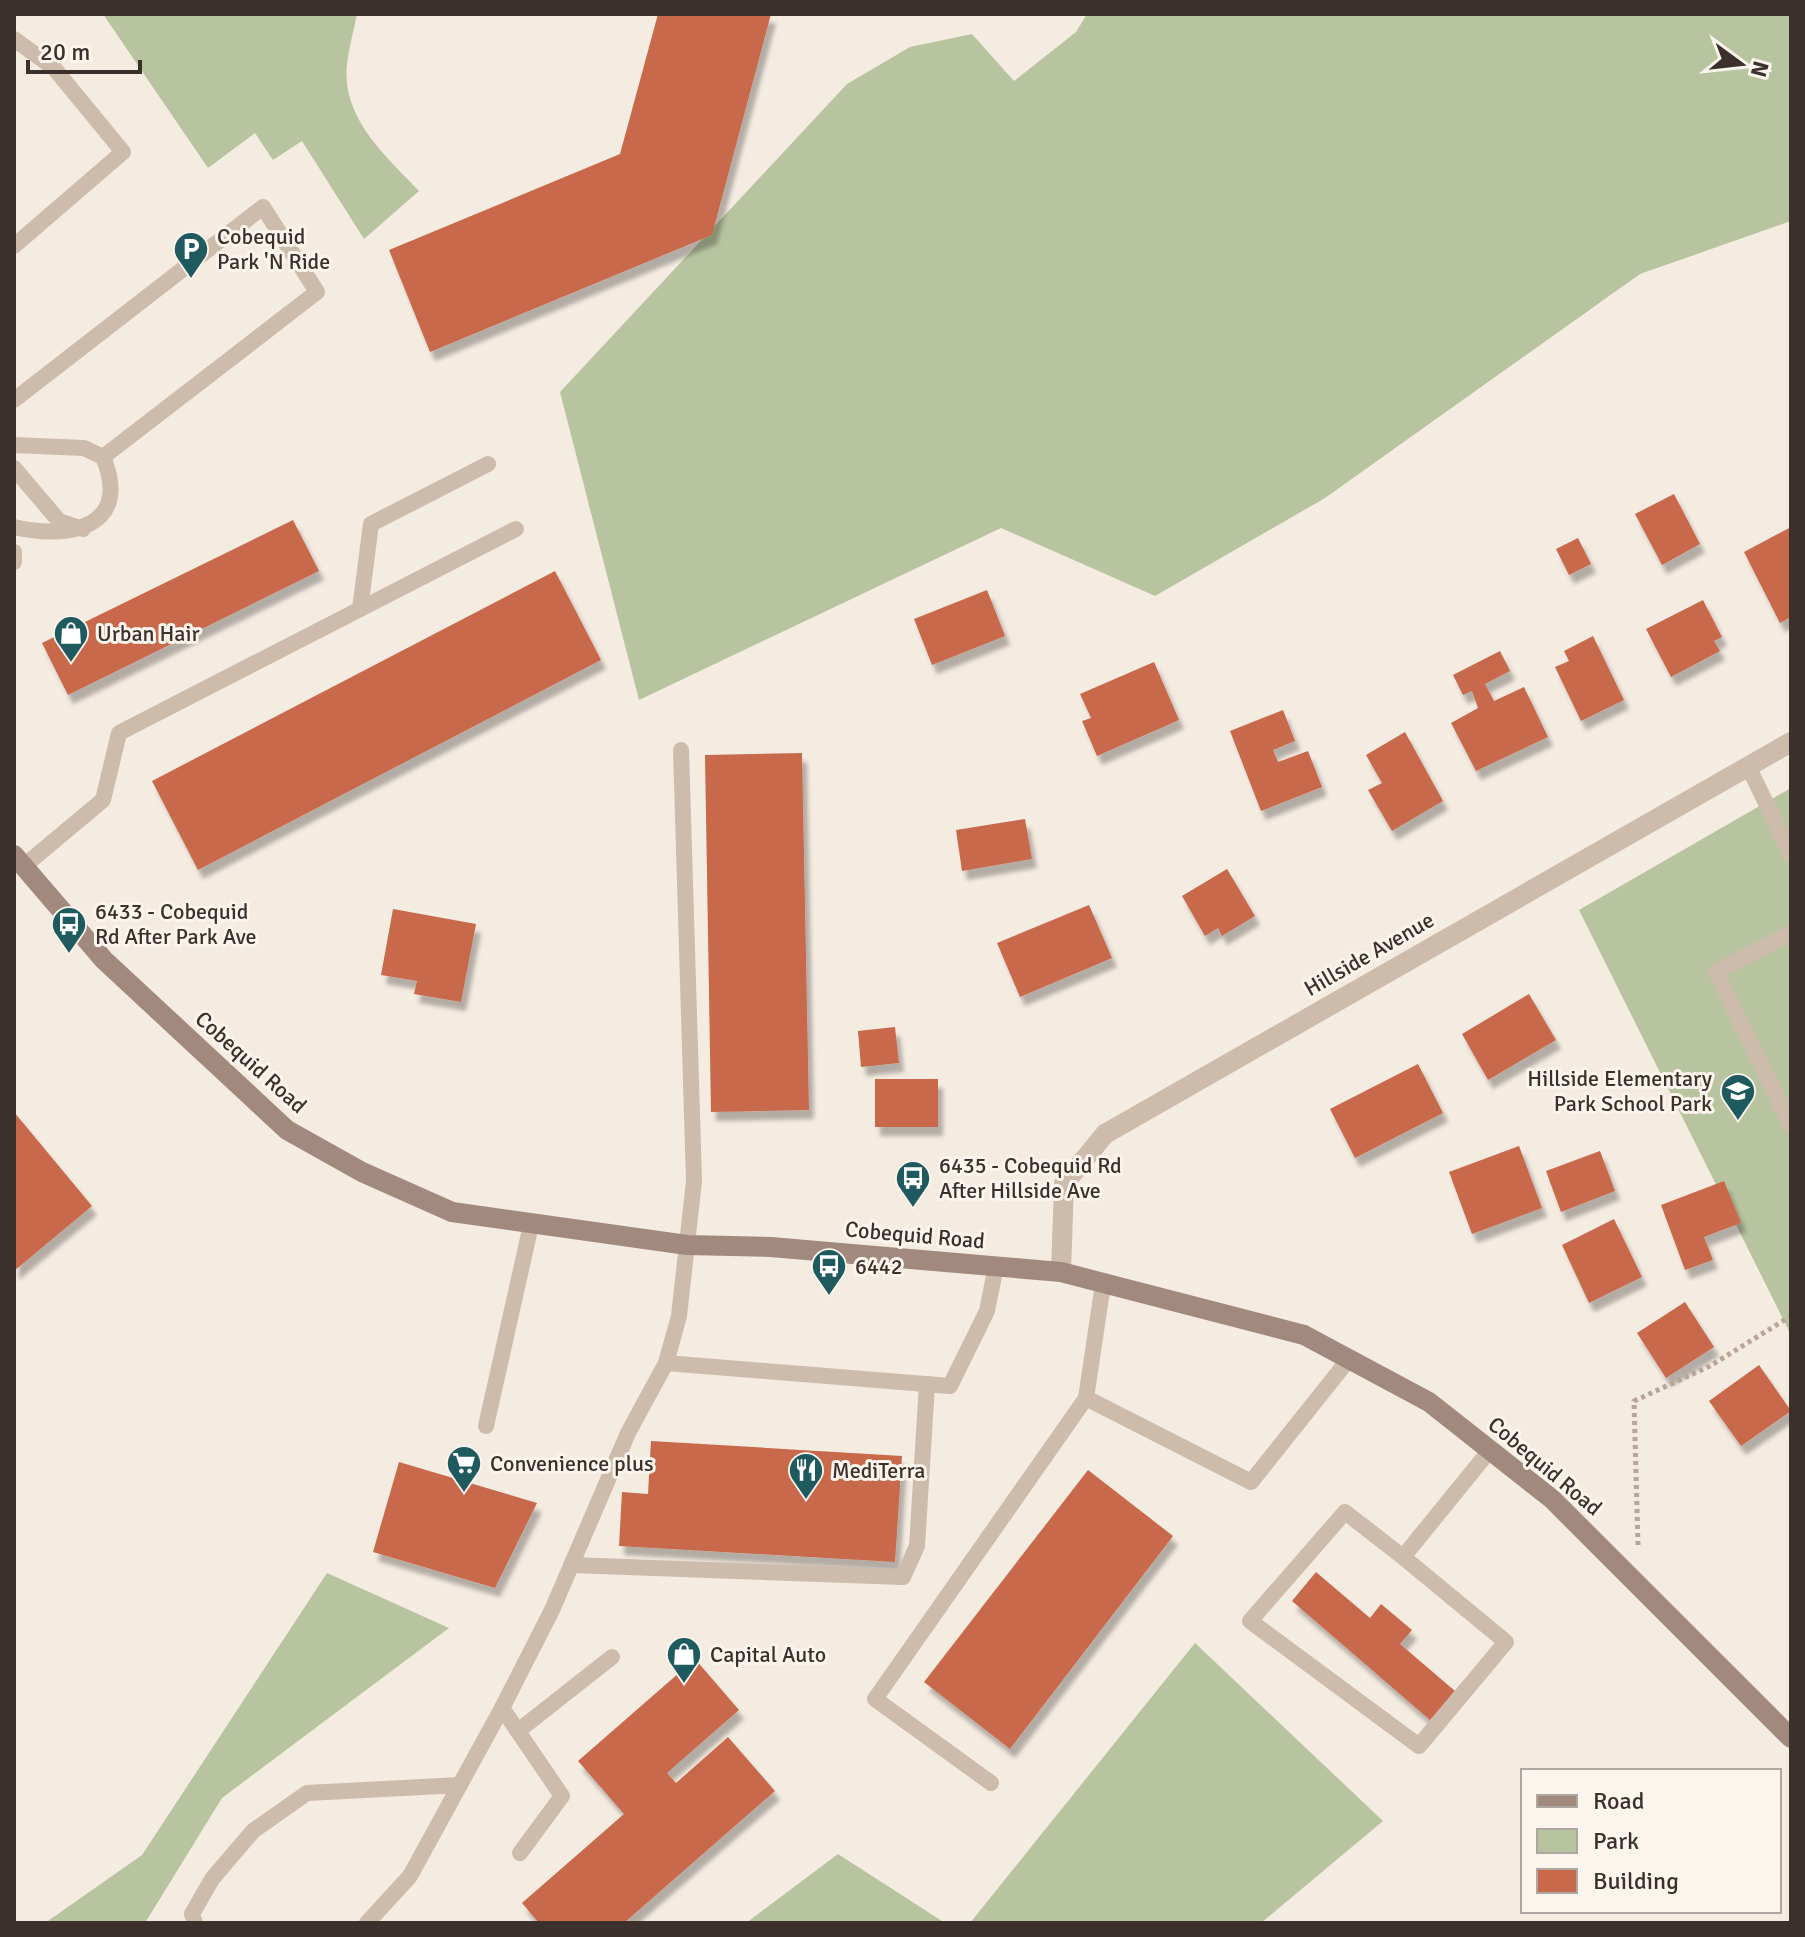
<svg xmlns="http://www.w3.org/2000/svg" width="1805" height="1937" viewBox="0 0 1805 1937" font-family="Signika,sans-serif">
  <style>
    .green { fill: #b8c4a0 }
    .building { fill: #c8694b; filter: url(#shadow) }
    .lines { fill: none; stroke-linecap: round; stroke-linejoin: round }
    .path { stroke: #b9a596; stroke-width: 5; stroke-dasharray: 4 4; stroke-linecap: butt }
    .service { stroke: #cdbbac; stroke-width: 16 }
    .minor { stroke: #cdbbac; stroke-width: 20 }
    .secondary { stroke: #a18a7d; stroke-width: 20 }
    .labels { text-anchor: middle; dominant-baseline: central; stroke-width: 6; stroke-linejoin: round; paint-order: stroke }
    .poi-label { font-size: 22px; fill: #3b302b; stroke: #fbf5ee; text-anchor: start }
    .street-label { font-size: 22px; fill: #3b302b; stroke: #fbf5ee }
  </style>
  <defs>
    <filter id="shadow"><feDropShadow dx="5" dy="9" stdDeviation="2" flood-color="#0004"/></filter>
  </defs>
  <rect width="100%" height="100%" fill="#f4ebe1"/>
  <g class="green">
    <path d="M103 14H357C354 30 349 47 347 64 341 118 386 156 419 191L364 239 302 141 273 160 255 133 208 168Z"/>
    <path d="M1087 14H1791V221L1640 274 1325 498 1155 596 1001 528 639 700 560 392 847 84 910 47 972 34 1014 81 1076 32Z"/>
    <path d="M1791 788V1335L1579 910Z"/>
    <path d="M327 1573 449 1628 222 1798 145 1923H45L142 1855Z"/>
    <path d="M1195 1643 1383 1821 1261 1923H970Z"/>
    <path d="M838 1854 945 1923H746Z"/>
  </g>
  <g class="building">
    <path d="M658 14H771L712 235 430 352 389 250 620 154Z"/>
    <path d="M1674 494 1700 544 1662 565 1635 514Z"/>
    <path d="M293 520 319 571 68 695 42 643Z"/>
    <path d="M1791 527V617L1780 623 1744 552Z"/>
    <path d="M1578 538 1591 564 1569 575 1556 549Z"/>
    <path d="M555 571 601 660 198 870 152 781Z"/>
    <path d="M987 590 1005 636 932 665 914 619Z"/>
    <path d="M1703 600 1722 637 1714 641 1720 651 1671 677 1646 629Z"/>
    <path d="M1593 636 1624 700 1581 721 1555 667 1569 661 1564 651Z"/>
    <path d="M1500 651 1510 671 1485 684 1494 701 1524 687 1548 737 1476 771 1451 723 1478 708 1472 691 1463 695 1453 675Z"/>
    <path d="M1154 662 1179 720 1097 756 1082 721 1091 718 1080 694Z"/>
    <path d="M1283 710 1295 741 1273 750 1278 762 1308 751 1322 787 1261 811 1230 731Z"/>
    <path d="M1405 732 1443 801 1392 831 1368 790 1382 783 1366 755Z"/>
    <path d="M802 753 809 1110 711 1112 705 755Z"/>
    <path d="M1025 819 1032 859 962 871 956 830Z"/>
    <path d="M1227 869 1255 916 1222 936 1218 928 1205 936 1182 896Z"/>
    <path d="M1089 905 1112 958 1020 997 997 943Z"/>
    <path d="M393 909 476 924 461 1002 414 994 417 981 381 975Z"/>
    <path d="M1529 994 1556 1040 1488 1080 1462 1034Z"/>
    <path d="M895 1027 899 1063 861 1067 858 1031Z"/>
    <path d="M1418 1064 1443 1113 1355 1158 1330 1109Z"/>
    <rect x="875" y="1079" width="63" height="48"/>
    <path d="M14 1112 92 1206 14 1271Z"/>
    <path d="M1519 1146 1542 1208 1472 1234 1449 1172Z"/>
    <path d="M1600 1151 1615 1191 1561 1212 1546 1171Z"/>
    <path d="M1724 1181 1741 1223 1704 1237 1713 1260 1685 1270 1661 1205Z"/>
    <path d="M1614 1219 1642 1277 1589 1303 1562 1245Z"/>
    <path d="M1685 1302 1714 1347 1666 1378 1637 1333Z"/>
    <path d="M1759 1365 1791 1411 1741 1446 1709 1401Z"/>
    <path d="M651 1441 902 1456 895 1562 619 1546 622 1492 648 1494Z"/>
    <path d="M399 1462 537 1503 495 1588 373 1552Z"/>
    <path d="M1088 1470 1173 1536 1010 1749 924 1682Z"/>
    <path d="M1316 1572 1370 1618 1381 1604 1412 1630 1400 1644 1455 1691 1430 1720 1292 1601Z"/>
    <path d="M695 1659 739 1710 667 1773 676 1783 728 1737 775 1791 624 1923H539L522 1903 624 1814 578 1761Z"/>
  </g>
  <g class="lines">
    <path class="path" d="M1638 1545 1634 1401 1710 1366 1791 1316"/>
    <g class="service">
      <path d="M14 39 54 68 123 152 14 246"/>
      <path d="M14 400 263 207 317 292 103 457"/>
      <path d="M14 445 84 448 103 457C133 528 68 540 14 527"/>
      <path d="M14 468 59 521 83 529"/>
      <path d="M14 552V562"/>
      <path d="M360 609 371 524 488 464"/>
      <path d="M1748 766 1791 855"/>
      <path d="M24 866 103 800 119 733 516 529"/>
      <path d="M1791 933 1716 972 1791 1126"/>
      <path d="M1103 1284 1086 1398 1251 1482 1349 1359"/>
      <path d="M666 1363 950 1386 987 1311 996 1266"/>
      <path d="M486 1426 531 1225"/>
      <path d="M1403 1557 1506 1642 1419 1746 1250 1621 1345 1512 1403 1557 1490 1450"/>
      <path d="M571 1565 903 1577 917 1546 927 1384"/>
      <path d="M502 1708 562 1796 520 1853"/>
      <path d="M518 1731 612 1657"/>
      <path d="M991 1783 875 1699 1086 1398"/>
      <path d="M195 1923 192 1914 212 1879 253 1831 307 1793 460 1785"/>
      <path d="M367 1923 410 1876 502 1708 552 1610 628 1433 666 1363 679 1316 694 1181 681 750"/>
    </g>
    <path class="minor" d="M1061 1272 1064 1184 1105 1134 1791 742"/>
    <path class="secondary" d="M14 855 104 960 287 1130 362 1172 452 1212 687 1245 771 1247 1061 1272 1304 1335 1429 1402 1552 1499 1791 1738"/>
  </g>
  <defs>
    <g id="parking-pin" transform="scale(1.8)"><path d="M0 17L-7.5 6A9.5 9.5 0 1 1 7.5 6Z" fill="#1f5a5e" stroke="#fbf5ee"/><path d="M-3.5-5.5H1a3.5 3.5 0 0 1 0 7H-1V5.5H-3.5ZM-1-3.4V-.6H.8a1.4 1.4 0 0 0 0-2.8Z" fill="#fff"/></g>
    <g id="shop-pin" transform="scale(1.8)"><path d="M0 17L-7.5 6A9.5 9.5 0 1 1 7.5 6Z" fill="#1f5a5e" stroke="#fbf5ee"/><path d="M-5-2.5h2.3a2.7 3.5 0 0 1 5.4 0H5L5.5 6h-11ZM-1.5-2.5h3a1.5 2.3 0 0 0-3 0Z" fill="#fff"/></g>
    <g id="bus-pin" transform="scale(1.8)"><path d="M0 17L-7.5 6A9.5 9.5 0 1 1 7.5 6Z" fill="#1f5a5e" stroke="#fbf5ee"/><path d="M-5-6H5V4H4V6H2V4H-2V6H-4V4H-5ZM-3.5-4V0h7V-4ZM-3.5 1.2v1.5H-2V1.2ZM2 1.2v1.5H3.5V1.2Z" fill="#fff"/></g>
    <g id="school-pin" transform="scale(1.8)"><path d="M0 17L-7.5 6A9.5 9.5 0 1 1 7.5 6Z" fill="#1f5a5e" stroke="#fbf5ee"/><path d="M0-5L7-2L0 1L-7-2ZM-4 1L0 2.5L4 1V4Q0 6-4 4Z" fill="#fff"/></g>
    <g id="supermarket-pin" transform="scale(1.8)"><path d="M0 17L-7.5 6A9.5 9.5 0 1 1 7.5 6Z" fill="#1f5a5e" stroke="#fbf5ee"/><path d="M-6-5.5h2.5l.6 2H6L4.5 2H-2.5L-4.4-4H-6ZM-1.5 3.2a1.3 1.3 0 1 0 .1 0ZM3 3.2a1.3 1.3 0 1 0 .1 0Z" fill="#fff"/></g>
    <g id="restaurant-pin" transform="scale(1.8)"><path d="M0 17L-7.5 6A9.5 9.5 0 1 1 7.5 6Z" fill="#1f5a5e" stroke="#fbf5ee"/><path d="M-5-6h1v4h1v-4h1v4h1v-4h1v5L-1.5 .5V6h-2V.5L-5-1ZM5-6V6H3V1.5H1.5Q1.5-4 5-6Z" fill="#fff"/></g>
  </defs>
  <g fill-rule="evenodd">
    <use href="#parking-pin" x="191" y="249"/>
    <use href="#shop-pin" x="71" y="633"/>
    <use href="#bus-pin" x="69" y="924"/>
    <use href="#school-pin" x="1738" y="1091"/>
    <use href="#bus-pin" x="913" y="1178"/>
    <use href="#bus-pin" x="829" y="1266"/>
    <use href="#supermarket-pin" x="464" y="1463"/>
    <use href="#restaurant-pin" x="806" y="1470"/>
    <use href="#shop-pin" x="684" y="1654"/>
  </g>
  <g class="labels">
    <g class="poi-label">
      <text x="217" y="236">Cobequid<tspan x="217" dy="25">Park 'N Ride</tspan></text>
      <text x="97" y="633">Urban Hair</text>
      <text x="95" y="911">6433 - Cobequid<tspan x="95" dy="25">Rd After Park Ave</tspan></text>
      <text x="1712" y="1078" text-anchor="end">Hillside Elementary<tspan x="1712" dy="25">Park School Park</tspan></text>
      <text x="939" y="1165">6435 - Cobequid Rd<tspan x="939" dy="25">After Hillside Ave</tspan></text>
      <text x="855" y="1266">6442</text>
      <text x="490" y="1463">Convenience plus</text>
      <text x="832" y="1470">MediTerra</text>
      <text x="710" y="1654">Capital Auto</text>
    </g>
    <g class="street-label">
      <text transform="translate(1369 954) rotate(-30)">Hillside Avenue</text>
      <text transform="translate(251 1062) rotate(42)">Cobequid Road</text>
      <text transform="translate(915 1235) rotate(5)">Cobequid Road</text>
      <text transform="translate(1545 1466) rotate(40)">Cobequid Road</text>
    </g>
  </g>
  <rect width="1805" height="1937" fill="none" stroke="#3b302b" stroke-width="32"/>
  <rect x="1521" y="1769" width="260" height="144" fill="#fbf5ee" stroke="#aea6a0" stroke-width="2"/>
  <rect x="1537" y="1795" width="40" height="12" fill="#a18a7d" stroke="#aea6a0" stroke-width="2"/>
  <text x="1593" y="1809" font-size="24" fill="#3b302b">Road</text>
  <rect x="1537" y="1829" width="40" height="24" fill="#b8c4a0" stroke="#aea6a0" stroke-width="2"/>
  <text x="1593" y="1849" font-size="24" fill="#3b302b">Park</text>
  <rect x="1537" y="1869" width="40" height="24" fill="#c8694b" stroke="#aea6a0" stroke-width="2"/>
  <text x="1593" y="1889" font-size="24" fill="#3b302b">Building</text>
  <g transform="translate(1741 64) rotate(105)" stroke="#fbf5ee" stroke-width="6" paint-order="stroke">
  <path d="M0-6L14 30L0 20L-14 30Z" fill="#3b302b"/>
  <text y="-12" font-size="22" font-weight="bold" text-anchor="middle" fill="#3b302b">N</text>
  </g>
  <path d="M28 60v12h112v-12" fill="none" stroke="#3b302b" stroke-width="4"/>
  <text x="40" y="60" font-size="24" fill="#3b302b" stroke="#fbf5ee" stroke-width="6" paint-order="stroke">20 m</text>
</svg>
